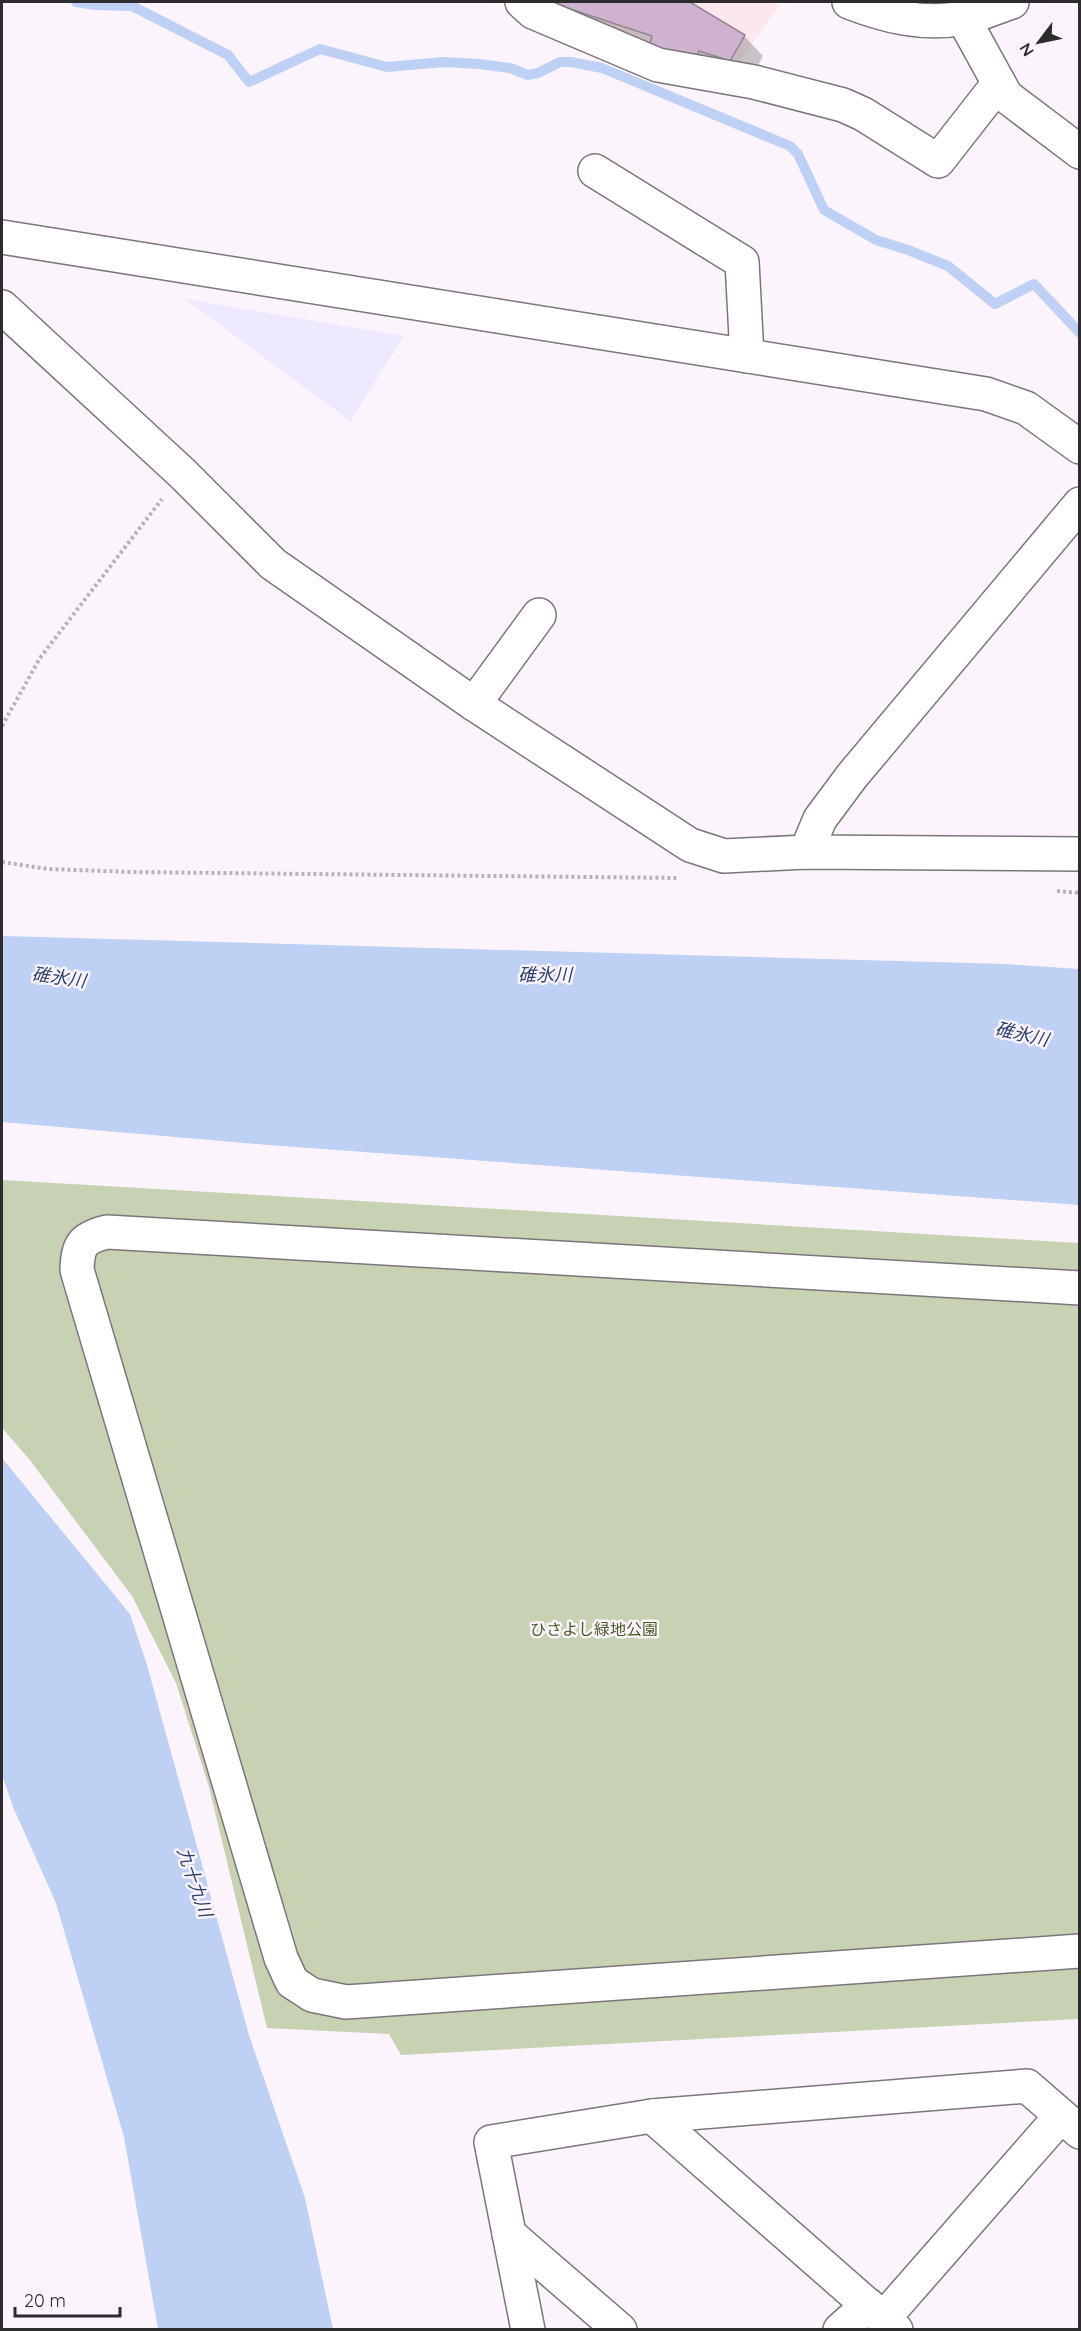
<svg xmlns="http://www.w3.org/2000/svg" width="1081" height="2331" viewBox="0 0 1081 2331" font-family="Quicksand,'Noto Sans JP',sans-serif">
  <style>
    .commercial { fill: #fce7ec }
    .medical { fill: #efe9ff }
    .green { fill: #c7d2b3 }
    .water { fill: #bed0f3 }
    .shadow { fill: #0003 }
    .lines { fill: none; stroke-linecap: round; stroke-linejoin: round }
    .stream { stroke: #bed0f3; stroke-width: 10 }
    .building { fill: #ceb2d0; stroke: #8f888f; stroke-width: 1.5 }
    .minor-casing { stroke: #7c757c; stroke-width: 36 }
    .major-casing { stroke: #7c757c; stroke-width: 36 }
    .path { stroke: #b7b2b8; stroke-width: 4; stroke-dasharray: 3 3; stroke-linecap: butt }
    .minor { stroke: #fff; stroke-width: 33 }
    .major { stroke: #fff; stroke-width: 33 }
    .labels { text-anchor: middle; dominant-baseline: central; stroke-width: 5; stroke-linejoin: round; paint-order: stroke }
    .park-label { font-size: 16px; fill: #4b5b23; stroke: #fbf4fc }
    .water-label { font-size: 18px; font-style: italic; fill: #2c436f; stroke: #fbf4fc }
  </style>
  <rect width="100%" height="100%" fill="#fbf4fc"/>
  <path class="commercial" d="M539 2H773L779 5 732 73 660 58Z"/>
  <path class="medical" d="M185 299 404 336 350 421Z"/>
  <path class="green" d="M2 1180 1079 1243V2019L401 2055 389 2034 267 2028 209 1787 176 1683 132 1596 29 1459 2 1428Z"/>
  <g class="water">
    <path d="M2 936 1006 964 1079 969V1205L269 1145 2 1122Z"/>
    <path d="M2 1458 130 1614 147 1665 249 2035 305 2198 333 2329H158L124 2137 56 1903 13 1807 2 1775Z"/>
  </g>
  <path class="shadow" d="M548 2H688L744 36 763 56 750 80H715Z"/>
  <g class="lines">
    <path class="stream" d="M76 2 95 5 132 6 228 55 249 82 320 49 387 67 444 62 479 64 510 68 528 75 538 73 560 62H571L602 68 790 146 798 154 824 210 876 240 908 250 948 266 995 304 1034 284 1080 333"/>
  </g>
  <path class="building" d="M549 2H690L745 35 730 61 699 51 695 62 649 48 652 36Z"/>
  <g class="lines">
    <g class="minor-casing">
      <g id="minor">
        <path d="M522 2 533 12 658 65 754 82 843 105 863 114 938 161 999 83"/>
        <path d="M963 18 1006 96 1080 152"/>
        <path d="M595 171 742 262 747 356"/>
        <path d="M2 237 986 394 1026 408 1080 447"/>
        <path d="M2 307 182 473 273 564 474 704 690 845 724 856 806 852 1080 854"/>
        <path d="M474 704 539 615"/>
        <path d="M806 852 820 819 852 776 1080 504"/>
        <path d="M1080 1288 107 1232C82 1238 78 1245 77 1270L281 1958 292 1982 312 1995 346 2002 1080 1951"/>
        <path d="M652 2116 896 2330"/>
        <path d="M509 2234 620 2330"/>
        <path d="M883 2319 1061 2116"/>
        <path d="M528 2330 491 2142 652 2116 1027 2086 1080 2132"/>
        <path d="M840 2330 868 2305"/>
      </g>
    </g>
    <g class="major-casing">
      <path id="major" d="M849 2C885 16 924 26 963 18 980 15 996 7 1012 2"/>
    </g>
    <g class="path">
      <path d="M2 726 40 658 162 499"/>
      <path d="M2 862 48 869 130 872 678 878"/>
      <path d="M1057 891 1080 893"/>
    </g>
    <use href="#minor" class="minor"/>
    <use href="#major" class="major"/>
  </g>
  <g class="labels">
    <g class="park-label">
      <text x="594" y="1629">ひさよし緑地公園</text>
    </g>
    <g class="water-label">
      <text x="545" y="974">碓氷川</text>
      <text transform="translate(59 977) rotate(8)">碓氷川</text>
      <text transform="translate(1022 1034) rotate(13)">碓氷川</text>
      <text transform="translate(195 1882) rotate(71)">九十九川</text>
    </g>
  </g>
  <rect width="1081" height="2331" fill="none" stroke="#2d2b2e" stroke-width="6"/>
  <g transform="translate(1039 42) rotate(238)" stroke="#fbf4fc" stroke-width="4.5" paint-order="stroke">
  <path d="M0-4.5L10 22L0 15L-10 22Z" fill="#2d2b2e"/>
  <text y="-9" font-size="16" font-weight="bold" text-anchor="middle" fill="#2d2b2e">N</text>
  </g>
  <path d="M15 2307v9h105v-9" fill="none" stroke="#2d2b2e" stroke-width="3"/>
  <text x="24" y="2307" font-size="18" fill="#2d2b2e" stroke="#fbf4fc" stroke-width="4.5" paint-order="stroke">20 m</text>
</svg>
